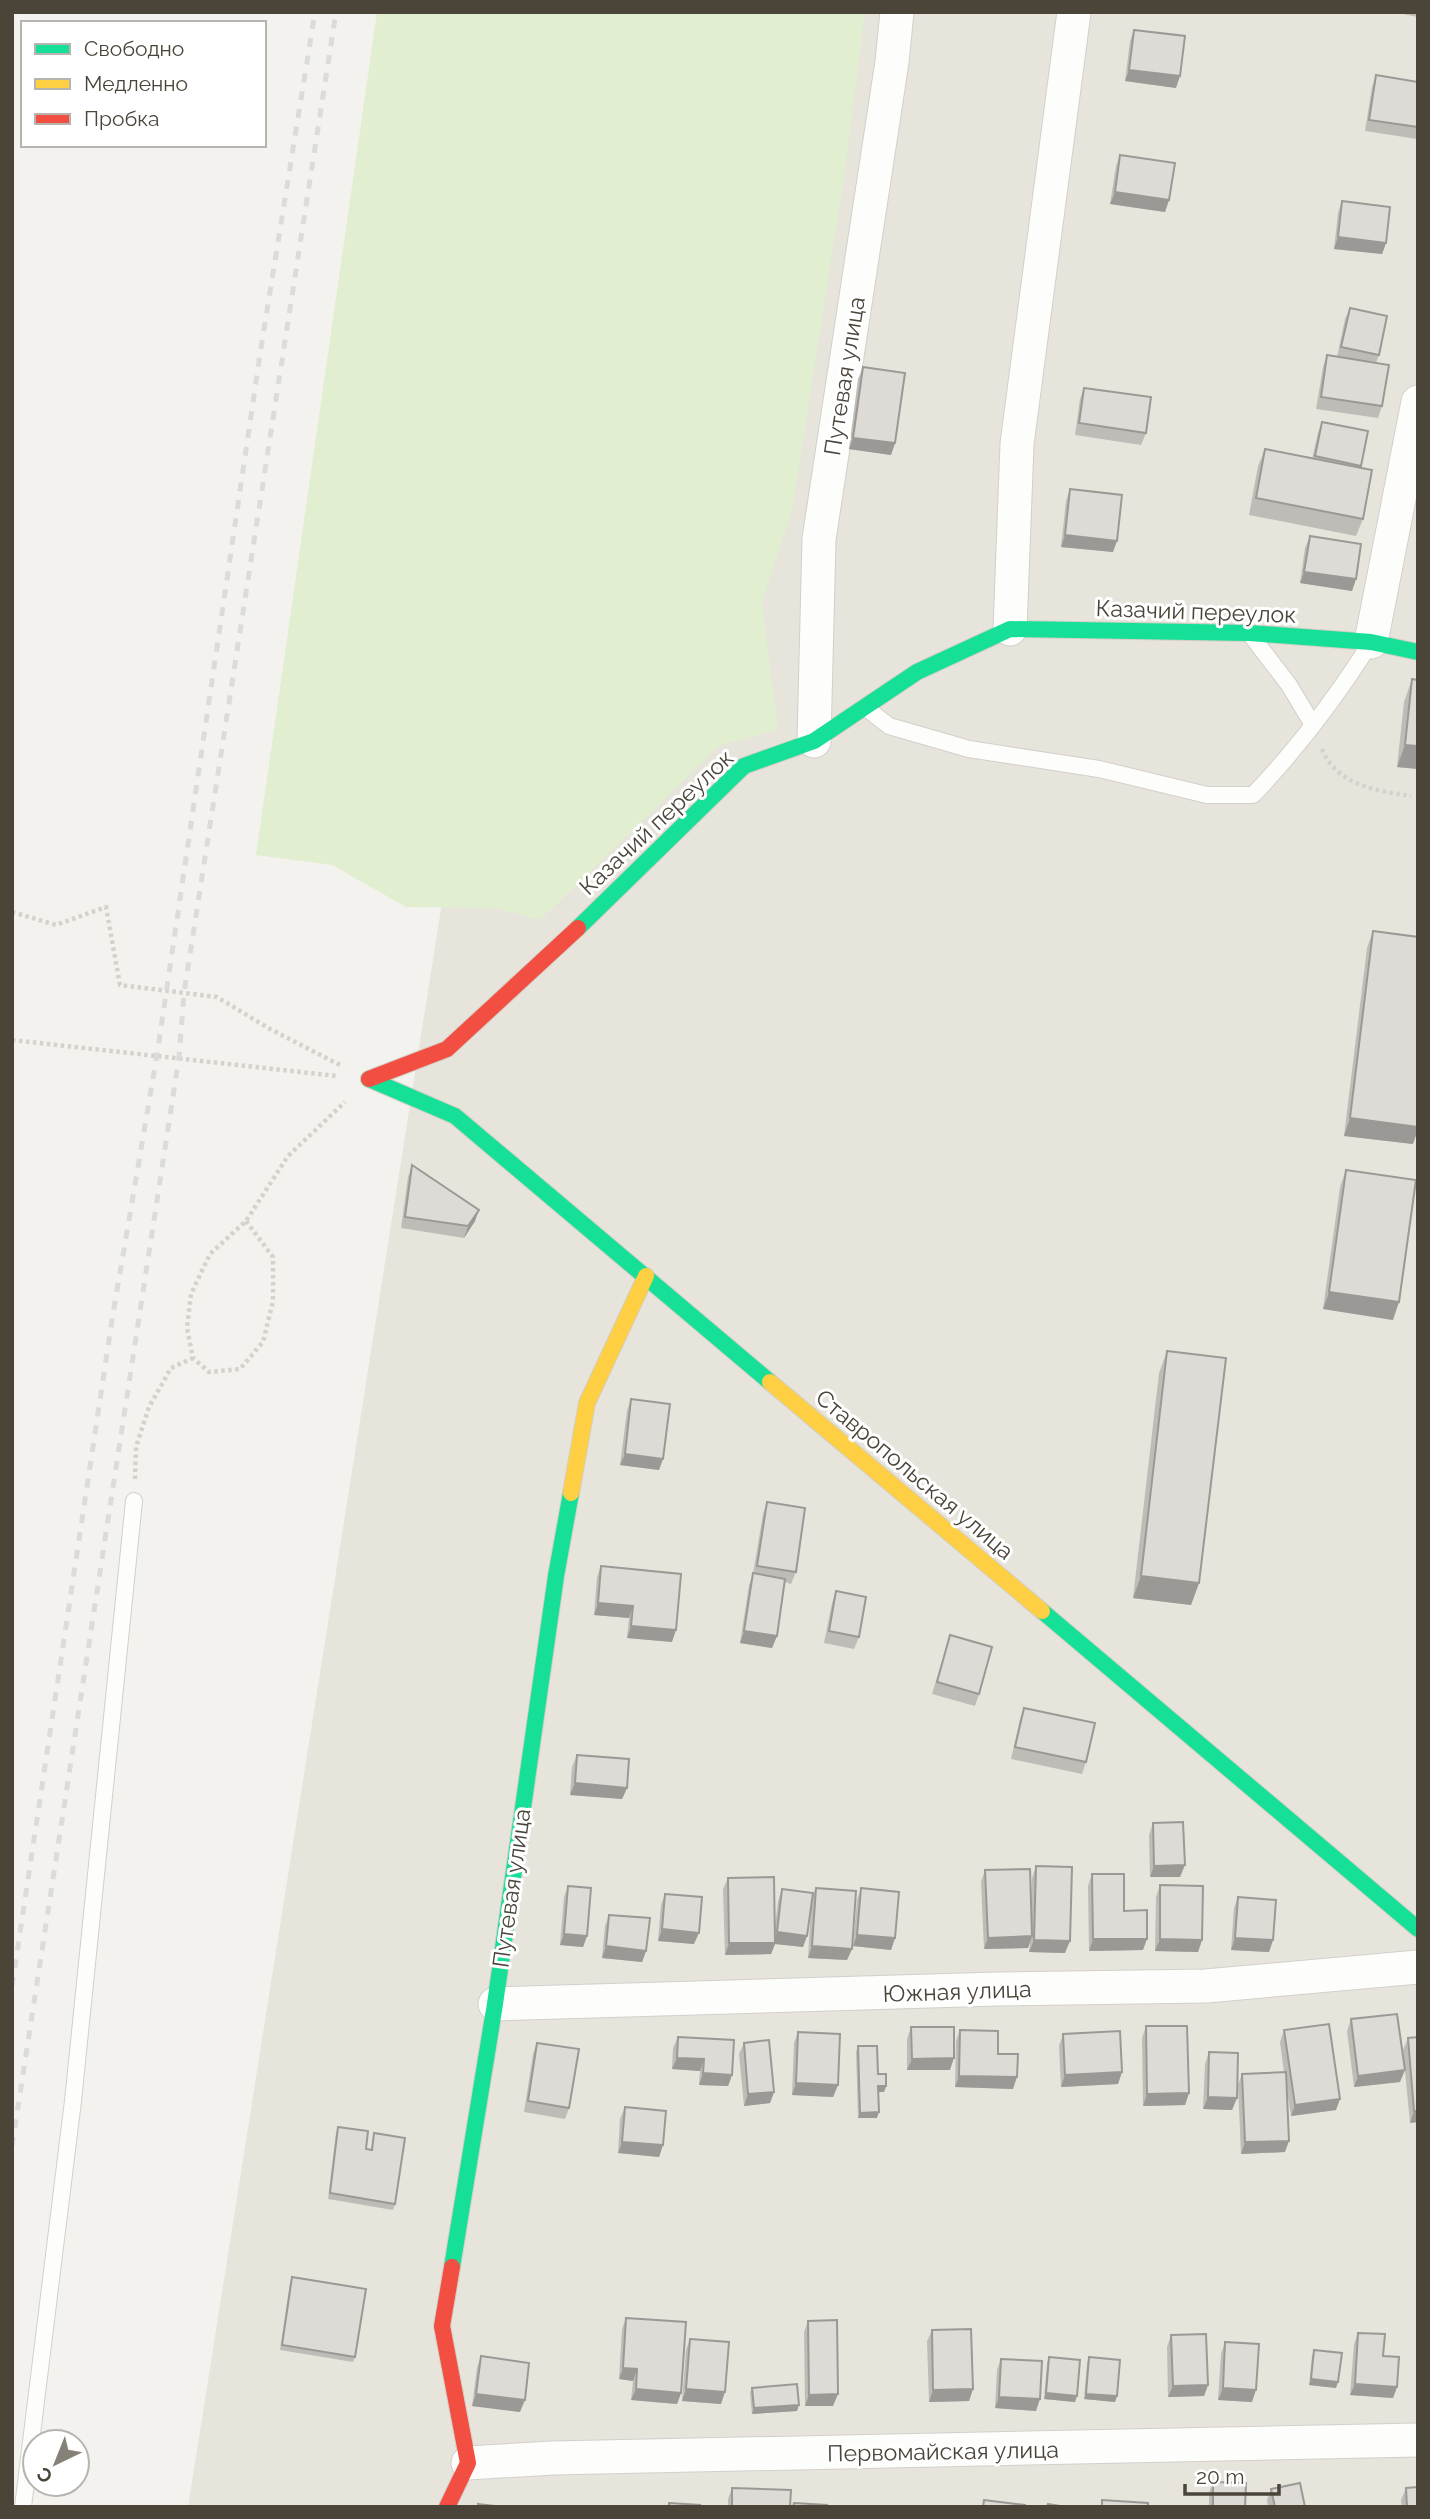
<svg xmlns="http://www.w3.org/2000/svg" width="1430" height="2519" viewBox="0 0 1430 2519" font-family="Raleway,sans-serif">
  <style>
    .residential { fill: #e7e4dc }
    .green { fill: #e1eecf }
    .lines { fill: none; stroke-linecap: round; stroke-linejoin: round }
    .lane-casing { stroke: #d2d0cb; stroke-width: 18 }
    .street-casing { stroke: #d2d0cb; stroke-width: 35 }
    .fast-casing { stroke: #d3cfc5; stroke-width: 18 }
    .slow-casing { stroke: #d3cfc5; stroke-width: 18 }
    .jam-casing { stroke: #d3cfc5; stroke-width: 18 }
    .path { stroke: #d3d2cc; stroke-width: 4.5; stroke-dasharray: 3.5 3.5; stroke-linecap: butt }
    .lane { stroke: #fdfdfc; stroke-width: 16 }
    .street { stroke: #fdfdfc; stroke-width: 33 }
    .fast { stroke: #16e098; stroke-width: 16 }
    .slow { stroke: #ffcf43; stroke-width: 16 }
    .jam { stroke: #f24e42; stroke-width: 16 }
    .rail { stroke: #dbdbda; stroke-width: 5; stroke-dasharray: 9 9; stroke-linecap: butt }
    .wall { fill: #bfbcb8 }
    .shaded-wall { fill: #9b9996 }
    .building { fill: #dedbd6; stroke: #9b9996; stroke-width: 2 }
    .labels { text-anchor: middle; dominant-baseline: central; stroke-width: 6; stroke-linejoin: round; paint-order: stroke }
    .street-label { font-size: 23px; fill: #4b4439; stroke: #fff }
  </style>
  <rect width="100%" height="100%" fill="#f4f2ee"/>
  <path class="residential" d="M583 12H1418V2507H188Z"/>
  <path class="green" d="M377 12H865L845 170 792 511 762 602 778 729 719 746 540 920 496 908 406 907 332 865 256 855Z"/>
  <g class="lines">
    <g class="lane-casing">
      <g id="lane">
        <path d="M1253 638 1289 685 1313 725"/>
        <path d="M866 708 889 726 969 749 1099 769 1207 795H1253C1297 749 1335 699 1370 644"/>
        <path d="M23 2507 73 2101 134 1501"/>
      </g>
    </g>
    <g class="street-casing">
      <g id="street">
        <path d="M1010 629 1017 444 1074 12"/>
        <path d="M1371 642 1418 402"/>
        <path d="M814 741 819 539 892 62 897 12"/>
        <path d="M495 2004 997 1989 1206 1986 1418 1967"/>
        <path d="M468 2463 553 2458 1418 2440"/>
      </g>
    </g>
    <g class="fast-casing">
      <g id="fast">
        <path d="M578 928 744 766 814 741 917 672 1010 629 1249 633 1371 642 1418 652"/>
        <path d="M369 1079 455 1116 770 1382"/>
        <path d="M1042 1611 1418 1929"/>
        <path d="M452 2267 495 2004 556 1576 571 1493"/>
      </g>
    </g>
    <g class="slow-casing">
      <g id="slow">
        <path d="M770 1382 1042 1611"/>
        <path d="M571 1493 587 1403 646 1276"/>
      </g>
    </g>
    <g class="jam-casing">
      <g id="jam">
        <path d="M369 1079 447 1049 578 928"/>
        <path d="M447 2507 468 2463 442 2326 452 2267"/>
      </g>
    </g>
    <g class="path">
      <path d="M1322 749C1336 785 1377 791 1411 796"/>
      <path d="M12 912 56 925 106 907 120 985 217 997 270 1029 340 1065"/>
      <path d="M12 1040 337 1076"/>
      <path d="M246 1221 273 1257V1301L263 1342 240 1369 209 1372 193 1358 187 1328 191 1294 210 1254 246 1221 288 1156 345 1102"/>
      <path d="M135 1479 136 1447 149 1407 171 1368 193 1358"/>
    </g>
    <use href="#lane" class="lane"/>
    <use href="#street" class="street"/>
    <use href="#fast" class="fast"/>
    <use href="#slow" class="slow"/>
    <use href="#jam" class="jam"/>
    <g class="rail">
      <path d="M12 1986 112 1320 157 1055 261 348 315 12"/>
      <path d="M12 2146 179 1057 184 993 336 12"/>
    </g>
  </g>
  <g class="wall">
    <path d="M1393 12H1418V17Z"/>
    <path d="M1134 30 1176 88 1125 81 1130 41Z"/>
    <path d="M1376 75 1418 82 1417 139 1365 131 1372 87Z"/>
    <path d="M1120 155 1169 200 1165 212 1110 204 1116 166Z"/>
    <path d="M1342 201 1386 243 1382 254 1334 249 1338 213Z"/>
    <path d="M1350 308 1379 355 1376 363 1382 406 1378 418 1316 409 1323 367 1327 355 1337 357 1345 319Z"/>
    <path d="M863 367 895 443 891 455 849 449 858 379Z"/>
    <path d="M1084 388 1146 433 1141 445 1075 435 1080 399Z"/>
    <path d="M1322 422 1361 466 1360 468 1363 519 1356 536 1249 515 1258 466 1265 449 1312 459 1318 433Z"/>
    <path d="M1070 489 1113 552 1061 547 1066 501Z"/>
    <path d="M1310 536 1356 579 1352 591 1300 583 1305 548Z"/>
    <path d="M1412 679 1418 769 1397 767 1404 702Z"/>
    <path d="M1373 931 1413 1144 1344 1136 1367 948Z"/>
    <path d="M412 1165 475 1221 464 1238 401 1228 408 1177Z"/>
    <path d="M1346 1170 1393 1320 1323 1309 1340 1187Z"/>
    <path d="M1167 1351 1199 1583 1191 1605 1133 1598 1159 1373Z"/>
    <path d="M631 1399 659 1470 620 1465 627 1411Z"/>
    <path d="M767 1502 796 1572 791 1584 785 1582 777 1636 772 1648 740 1643 749 1585 753 1574 763 1514Z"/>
    <path d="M601 1566 672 1642 627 1638 629 1618 594 1615 597 1577Z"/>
    <path d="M836 1591 859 1637 854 1649 824 1643 832 1603Z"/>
    <path d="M950 1635 979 1694 975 1706 932 1694Z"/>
    <path d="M1024 1708 1086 1762 1082 1774 1011 1759 1020 1719Z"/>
    <path d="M577 1755 627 1788 622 1799 570 1795 572 1767Z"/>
    <path d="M1153 1823 1180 1877H1150L1149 1835Z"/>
    <path d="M1036 1866 1065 1953 1029 1952 1030 1943 1028 1948 984 1949 981 1882 985 1870 1031 1905 1032 1878Z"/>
    <path d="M1092 1874 1124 1911 1143 1950 1089 1951 1088 1886Z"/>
    <path d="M728 1878 775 1926 778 1901 782 1889 812 1897 816 1888 852 1949 847 1960 808 1958 811 1908 807 1936 803 1947 775 1944 771 1954 725 1955 723 1889Z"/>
    <path d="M1160 1885 1202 1940 1198 1952 1155 1951 1156 1897Z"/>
    <path d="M568 1886 587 1936 583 1947 560 1945 564 1897Z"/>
    <path d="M861 1888 895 1938 891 1950 853 1946 857 1900Z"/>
    <path d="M665 1894 694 1944 658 1941 661 1905Z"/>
    <path d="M1238 1897 1273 1940 1269 1952 1231 1950 1234 1908Z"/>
    <path d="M609 1915 646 1951 642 1962 602 1958 605 1926Z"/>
    <path d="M1351 2019 1400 2082 1354 2087 1347 2031Z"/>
    <path d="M1146 2026 1189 2093 1185 2105 1143 2106 1142 2038Z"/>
    <path d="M911 2027 950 2070H907V2039Z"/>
    <path d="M960 2030 998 2054 1013 2089 955 2087 956 2041Z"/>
    <path d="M1284 2030 1336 2110 1291 2116 1287 2091 1285 2152 1241 2154 1238 2085 1242 2074 1284 2072 1280 2042Z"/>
    <path d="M798 2032 838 2085 833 2097 792 2095 794 2043Z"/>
    <path d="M1063 2034 1122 2072 1118 2084 1061 2087 1059 2046Z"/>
    <path d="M678 2037 732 2075 728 2086 699 2085 700 2071 672 2069 673 2048Z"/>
    <path d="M1408 2038 1418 2122 1410 2123 1403 2050Z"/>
    <path d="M537 2043 569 2108 565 2119 524 2112 533 2054Z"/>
    <path d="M744 2043 774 2092 770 2103 744 2106 739 2054Z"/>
    <path d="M858 2046 886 2086 884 2092H878L877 2118H858L856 2052Z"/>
    <path d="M1209 2052 1237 2098 1232 2110 1203 2109 1205 2064Z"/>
    <path d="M625 2107 663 2145 659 2157 618 2153 620 2119Z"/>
    <path d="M338 2127 366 2149 371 2150 374 2133 395 2204 393 2210 328 2199 336 2133Z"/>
    <path d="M292 2277 355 2357 353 2362 280 2350 290 2283Z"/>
    <path d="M626 2318 681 2393 677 2404 631 2400 633 2381 619 2379 622 2329Z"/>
    <path d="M808 2321 833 2406H805L804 2332Z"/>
    <path d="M932 2330 973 2389 969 2401 929 2402 927 2341Z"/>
    <path d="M1358 2333 1383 2356 1397 2387 1393 2398 1350 2395 1354 2344Z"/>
    <path d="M1171 2335 1208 2385 1204 2396 1168 2397 1167 2347Z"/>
    <path d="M690 2339 721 2404 682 2401 686 2350Z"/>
    <path d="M1225 2342 1252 2402 1218 2400 1221 2354Z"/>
    <path d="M1314 2350 1336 2388 1309 2385 1312 2356Z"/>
    <path d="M481 2356 520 2412 472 2406 477 2368Z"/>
    <path d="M1049 2357 1075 2402 1044 2399 1047 2363Z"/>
    <path d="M1089 2357 1117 2396 1115 2402 1084 2399 1087 2363Z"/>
    <path d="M1001 2359 1036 2411 995 2408 997 2370Z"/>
    <path d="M752 2388 797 2411 752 2414 750 2393Z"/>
    <path d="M1213 2482 1245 2507H1209V2493Z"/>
    <path d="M732 2488 790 2507H728V2499Z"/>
    <path d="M1406 2488 1418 2507H1402L1401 2500Z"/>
    <path d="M1271 2489 1305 2507H1268L1267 2500Z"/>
  </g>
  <g class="shaded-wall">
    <path d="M1129 70 1180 76 1176 88 1125 81Z"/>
    <path d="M1115 192 1169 200 1165 212 1110 204Z"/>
    <path d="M1338 237 1386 243 1382 254 1334 249Z"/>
    <path d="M853 438 895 443 891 455 849 449Z"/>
    <path d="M1065 535 1117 541 1113 552 1061 547Z"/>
    <path d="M1304 572 1356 579 1352 591 1300 583Z"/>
    <path d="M1405 745 1418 746V769L1397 767Z"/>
    <path d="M1350 1118 1418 1127V1130L1413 1144 1344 1136Z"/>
    <path d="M479 1210 475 1221 464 1238 468 1226Z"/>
    <path d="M1329 1292 1399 1302 1393 1320 1323 1309Z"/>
    <path d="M625 1454 663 1459 659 1470 620 1465Z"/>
    <path d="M1141 1576 1199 1583 1191 1605 1133 1598Z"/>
    <path d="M598 1603 633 1606 629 1618 594 1615Z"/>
    <path d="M631 1626 676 1630 672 1642 627 1638Z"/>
    <path d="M744 1631 777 1636 772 1648 740 1643Z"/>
    <path d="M575 1783 627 1788 622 1799 570 1795Z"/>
    <path d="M1185 1865 1180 1877H1150L1154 1866Z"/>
    <path d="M662 1929 699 1933 694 1944 658 1941Z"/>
    <path d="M777 1932 807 1936 803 1947 775 1944 771 1954 725 1955 729 1943H773Z"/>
    <path d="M564 1934 587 1936 583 1947 560 1945Z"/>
    <path d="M857 1935 895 1938 891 1950 853 1946Z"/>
    <path d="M1032 1936 1028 1948 984 1949 988 1938Z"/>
    <path d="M1235 1938 1273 1940 1269 1952 1231 1950Z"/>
    <path d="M1093 1939H1147L1143 1950 1089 1951Z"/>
    <path d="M1160 1939 1202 1940 1198 1952 1155 1951Z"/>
    <path d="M1034 1940 1070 1941 1065 1953 1029 1952Z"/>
    <path d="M606 1946 646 1951 642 1962 602 1958Z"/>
    <path d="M812 1946 852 1949 847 1960 808 1958Z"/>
    <path d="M677 2058 704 2059 700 2071 672 2069Z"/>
    <path d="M954 2058 950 2070H907L912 2059Z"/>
    <path d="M1405 2070 1400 2082 1354 2087 1358 2076Z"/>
    <path d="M1122 2072 1118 2084 1061 2087 1065 2075Z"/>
    <path d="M703 2073 732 2075 728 2086 699 2085Z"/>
    <path d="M959 2076 1017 2077 1013 2089 955 2087Z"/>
    <path d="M796 2083 838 2085 833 2097 792 2095Z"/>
    <path d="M878 2086H886L884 2092H876Z"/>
    <path d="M774 2092 770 2103 744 2106 748 2094Z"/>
    <path d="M1189 2093 1185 2105 1143 2106 1147 2094Z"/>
    <path d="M1208 2097 1237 2098 1232 2110 1203 2109Z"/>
    <path d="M1340 2099 1336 2110 1291 2116 1295 2105Z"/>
    <path d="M1414 2111H1418V2122L1410 2123Z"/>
    <path d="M879 2112 877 2118H858L860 2113Z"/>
    <path d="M1289 2141 1285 2152 1241 2154 1245 2142Z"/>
    <path d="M622 2142 663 2145 659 2157 618 2153Z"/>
    <path d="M623 2368 637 2369 633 2381 619 2379Z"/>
    <path d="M1311 2379 1338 2382 1336 2388 1309 2385Z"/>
    <path d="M1355 2384 1397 2387 1393 2398 1350 2395Z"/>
    <path d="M1208 2385 1204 2396 1168 2397 1173 2386Z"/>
    <path d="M1223 2388 1256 2390 1252 2402 1218 2400Z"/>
    <path d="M636 2389 681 2393 677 2404 631 2400Z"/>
    <path d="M686 2389 725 2392 721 2404 682 2401Z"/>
    <path d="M973 2389 969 2401 929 2402 933 2390Z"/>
    <path d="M1046 2393 1077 2396 1075 2402 1044 2399Z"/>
    <path d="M476 2394 525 2400 520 2412 472 2406Z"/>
    <path d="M838 2394 833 2406H805L809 2395Z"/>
    <path d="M1086 2394 1117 2396 1115 2402 1084 2399Z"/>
    <path d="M999 2397 1040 2399 1036 2411 995 2408Z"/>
    <path d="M799 2405 797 2411 752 2414 754 2408Z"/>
  </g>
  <g class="building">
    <path d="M1134 30 1185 36 1180 76 1129 70Z"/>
    <path d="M1376 75 1418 82V127L1369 120Z"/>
    <path d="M1120 155 1175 163 1169 200 1115 192Z"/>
    <path d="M1342 201 1390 207 1386 243 1338 237Z"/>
    <path d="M1350 308 1387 316 1379 355 1341 347Z"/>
    <path d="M1327 355 1389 365 1382 406 1321 397Z"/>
    <path d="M863 367 905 373 895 443 853 438Z"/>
    <path d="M1084 388 1151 397 1146 433 1079 423Z"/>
    <path d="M1322 422 1368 431 1361 466 1315 456Z"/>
    <path d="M1265 449 1372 470 1363 519 1256 498Z"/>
    <path d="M1070 489 1122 495 1117 541 1065 535Z"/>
    <path d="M1310 536 1361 544 1356 579 1304 572Z"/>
    <path d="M1412 679 1418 680V746L1405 745Z"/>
    <path d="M1373 931 1418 937V1127L1350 1118Z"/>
    <path d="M412 1165 479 1210 468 1226 405 1217Z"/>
    <path d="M1346 1170 1416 1180 1399 1302 1329 1292Z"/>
    <path d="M1167 1351 1226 1358 1199 1583 1141 1576Z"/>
    <path d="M631 1399 670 1404 663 1459 625 1454Z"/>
    <path d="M767 1502 805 1508 796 1572 757 1566Z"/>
    <path d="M601 1566 681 1574 676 1630 631 1626 633 1606 598 1603Z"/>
    <path d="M753 1573 785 1579 777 1636 744 1631Z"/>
    <path d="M836 1591 866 1597 859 1637 829 1631Z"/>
    <path d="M950 1635 992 1647 979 1694 937 1682Z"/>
    <path d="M1024 1708 1095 1723 1086 1762 1015 1747Z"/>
    <path d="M577 1755 629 1759 627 1788 575 1783Z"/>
    <path d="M1183 1822 1185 1865 1154 1866 1153 1823Z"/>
    <path d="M1036 1866 1072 1867 1070 1941 1034 1940Z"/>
    <path d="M1030 1869 1032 1936 988 1938 985 1870Z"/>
    <path d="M1092 1874H1124V1911L1147 1910V1939H1093Z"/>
    <path d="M774 1877 775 1943H729L728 1878Z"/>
    <path d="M1160 1885 1203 1886 1202 1940 1160 1939Z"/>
    <path d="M568 1886 591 1888 587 1936 564 1934Z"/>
    <path d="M816 1888 856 1891 852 1949 812 1946Z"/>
    <path d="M861 1888 899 1892 895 1938 857 1935Z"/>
    <path d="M782 1889 813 1893 807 1936 777 1932Z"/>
    <path d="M665 1894 702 1897 699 1933 662 1929Z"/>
    <path d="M1238 1897 1276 1900 1273 1940 1235 1938Z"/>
    <path d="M609 1915 650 1918 646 1951 606 1946Z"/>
    <path d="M1397 2014 1405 2070 1358 2076 1351 2019Z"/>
    <path d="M1329 2024 1340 2099 1295 2105 1284 2030Z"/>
    <path d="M1146 2026H1187L1189 2093 1147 2094Z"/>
    <path d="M911 2027H954V2058L912 2059Z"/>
    <path d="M960 2030 998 2031V2054H1018L1017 2077 959 2076Z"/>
    <path d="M1120 2031 1122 2072 1065 2075 1063 2034Z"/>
    <path d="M798 2032 840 2034 838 2085 796 2083Z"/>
    <path d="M678 2037 734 2040 732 2075 703 2073 704 2059 677 2058Z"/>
    <path d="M1418 2037V2111H1414L1408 2038Z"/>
    <path d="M769 2040 774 2092 748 2094 744 2043Z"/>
    <path d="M537 2043 579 2049 569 2108 528 2101Z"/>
    <path d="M858 2046H877L878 2074H886V2086H878L879 2112 860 2113Z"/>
    <path d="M1209 2052 1238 2053 1237 2098 1208 2097Z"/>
    <path d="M1286 2072 1289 2141 1245 2142 1242 2074Z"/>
    <path d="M625 2107 666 2111 663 2145 622 2142Z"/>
    <path d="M338 2127 368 2131 366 2149 372 2150 374 2133 405 2138 395 2204 330 2193Z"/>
    <path d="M292 2277 366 2289 355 2357 282 2345Z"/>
    <path d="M626 2318 686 2322 681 2393 636 2389 637 2369 623 2368Z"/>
    <path d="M837 2320 838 2394 809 2395 808 2321Z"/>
    <path d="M971 2329 973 2389 933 2390 932 2330Z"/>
    <path d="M1358 2333 1385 2334 1383 2356 1399 2357 1397 2387 1355 2384Z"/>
    <path d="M1206 2334 1208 2385 1173 2386 1171 2335Z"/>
    <path d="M690 2339 729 2342 725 2392 686 2389Z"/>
    <path d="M1225 2342 1259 2344 1256 2390 1223 2388Z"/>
    <path d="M1314 2350 1342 2353 1338 2382 1311 2379Z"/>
    <path d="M481 2356 529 2363 525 2400 476 2394Z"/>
    <path d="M1049 2357 1080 2360 1077 2396 1046 2393Z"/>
    <path d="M1089 2357 1120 2360 1117 2396 1086 2394Z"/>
    <path d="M1001 2359 1042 2361 1040 2399 999 2397Z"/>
    <path d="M797 2384 799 2405 754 2408 752 2388Z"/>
    <path d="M1213 2482 1246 2483 1245 2507H1213Z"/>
    <path d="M1300 2483 1305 2507H1275L1271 2489Z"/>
    <path d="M1418 2487V2507H1407L1406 2488Z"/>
    <path d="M732 2488 791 2490 790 2507H732Z"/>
    <path d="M984 2500 1025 2505V2507H983Z"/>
    <path d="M1102 2500 1148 2503V2507H1102Z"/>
    <path d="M669 2503 700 2505V2507H669Z"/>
    <path d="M794 2503 827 2505V2507H793Z"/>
    <path d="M478 2504 503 2507H478Z"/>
    <path d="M1048 2504 1066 2507H1047Z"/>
  </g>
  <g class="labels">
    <g class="street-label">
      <text transform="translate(844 376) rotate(-81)">Путевая улица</text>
      <text transform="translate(1196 611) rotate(2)">Казачий переулок</text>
      <text transform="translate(656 822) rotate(-43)">Казачий переулок</text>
      <text transform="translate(915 1474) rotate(40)">Ставропольская улица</text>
      <text transform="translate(511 1888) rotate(-82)">Путевая улица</text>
      <text transform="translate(957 1991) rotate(-2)">Южная улица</text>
      <text transform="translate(943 2451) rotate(-1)">Первомайская улица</text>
    </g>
  </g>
  <rect width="1430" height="2519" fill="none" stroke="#4b4439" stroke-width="28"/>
  <rect x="21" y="21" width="245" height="126" fill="#ffffff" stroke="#b7b4b0" stroke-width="2"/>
  <rect x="35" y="44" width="35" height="10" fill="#16e098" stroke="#b7b4b0" stroke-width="2"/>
  <text x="84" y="56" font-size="21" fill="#4b4439">Свободно</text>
  <rect x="35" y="79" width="35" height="10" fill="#ffcf43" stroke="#b7b4b0" stroke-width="2"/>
  <text x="84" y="91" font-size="21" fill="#4b4439">Медленно</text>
  <rect x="35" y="114" width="35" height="10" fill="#f24e42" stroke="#b7b4b0" stroke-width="2"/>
  <text x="84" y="126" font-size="21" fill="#4b4439">Пробка</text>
  <g transform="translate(56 2463) rotate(223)"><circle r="33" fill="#ffffff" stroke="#b7b4b0" stroke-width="2"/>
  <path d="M0-5L12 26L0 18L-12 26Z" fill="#868178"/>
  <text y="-10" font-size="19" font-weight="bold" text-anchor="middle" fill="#4b4439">С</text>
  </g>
  <path d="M1185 2484v10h94v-10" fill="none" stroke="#4b4439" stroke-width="3.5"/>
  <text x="1196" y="2484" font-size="21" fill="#4b4439" stroke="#ffffff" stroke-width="5" paint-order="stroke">20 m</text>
</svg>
